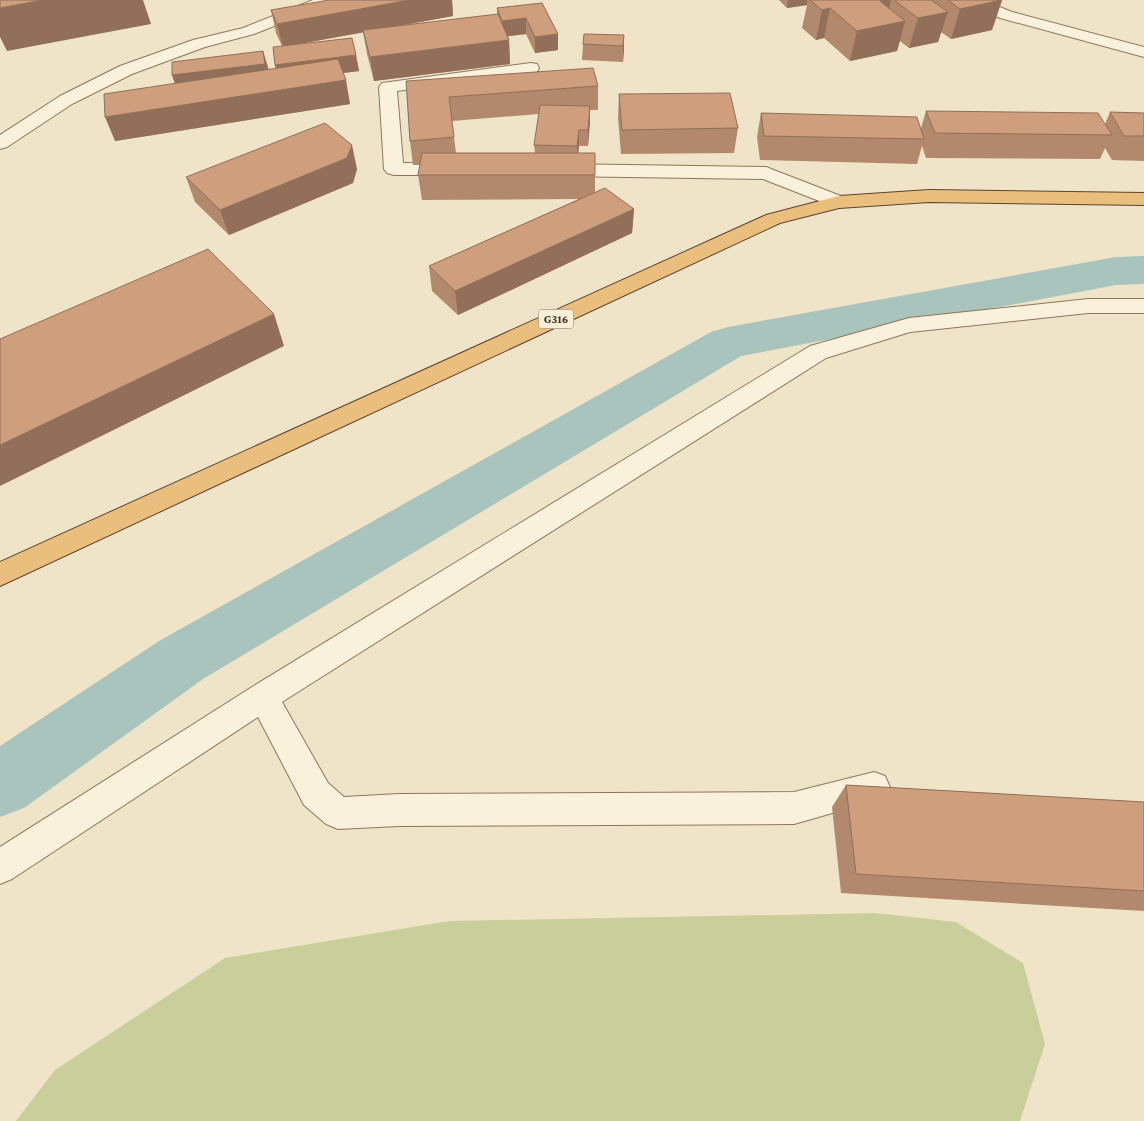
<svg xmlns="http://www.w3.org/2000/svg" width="1144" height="1121" viewBox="0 0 1144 1121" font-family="'Crimson Pro',serif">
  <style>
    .green { fill: #c9cf9b }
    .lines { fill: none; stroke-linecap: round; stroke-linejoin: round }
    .river { fill: #a9c4bc; fill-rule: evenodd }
    .minor-casing { stroke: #8d765c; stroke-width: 2 }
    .trunk-casing { stroke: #5b4430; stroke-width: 2 }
    .minor { fill: #faf1dc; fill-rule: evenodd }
    .trunk { fill: #eabe7c; fill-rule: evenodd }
    .wall { fill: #b2896c; fill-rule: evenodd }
    .shaded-wall { fill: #916f58 }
    .building { fill: #cf9f7d; stroke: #916f58 }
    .labels { text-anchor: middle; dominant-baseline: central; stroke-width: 4; stroke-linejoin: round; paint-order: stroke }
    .shield { fill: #f7eed8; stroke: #756857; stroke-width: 1 }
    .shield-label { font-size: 12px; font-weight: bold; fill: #3d2e20 }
  </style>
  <rect width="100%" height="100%" fill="#f0e4c8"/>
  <path class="green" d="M876 913 956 922 1023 963 1045 1044 1020 1121H16L55 1070 225 958 449 921Z"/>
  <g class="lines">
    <path class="river" d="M1144 256V284L1116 285 741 356 203 679 24 808 0 817V746L159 641 711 332 728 327 1116 257Z"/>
    <g class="minor-casing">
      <g id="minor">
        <path d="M313 0H335L332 3 254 34 205 47 132 74 72 104 7 147 0 149V135L60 96 120 66 193 40 243 28Z"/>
        <path d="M961 0H983L1012 12 1144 47V57L1000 18 964 3Z"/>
        <path d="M531 63 537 64 539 68 537 72 397 91 403 163H458L465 165 468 169 465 173 458 175H394L387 173 384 169 379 87 382 83Z"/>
        <path d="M558 164 766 167 846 198 849 202 846 206 839 208 832 206 763 179 558 176 551 174 548 170 551 166Z"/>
        <path d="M1088 299H1144V313H1088L910 332 826 358 282 702 328 783 344 797 399 794 794 792 874 772 885 776 890 787 885 798 794 824 399 826 338 829 326 824 304 805 258 717 12 879 0 884V847L252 687 810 346 909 318Z"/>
      </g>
    </g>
    <g class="trunk-casing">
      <path id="trunk" d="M929 190 1144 193V205L929 202 839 208 780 223 0 586V562L766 215 839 196Z"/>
    </g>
    <use href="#minor" class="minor"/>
    <use href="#trunk" class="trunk"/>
  </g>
  <g class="wall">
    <path d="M329 0H452L453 16 392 27 497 15V8L542 3 558 34V50L535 53 526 34 508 36 509 40 510 64 374 81 367 54 363 32 298 44 356 55 359 71 343 73 350 104 115 141 175 84 172 75 268 70 276 69 275 65 282 46 276 33 271 10Z"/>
    <path d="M779 0H1002L992 30 951 39 941 32 938 42 909 48 900 41 897 51 850 61 824 38 816 40 802 28 807 5 787 8Z"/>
    <path d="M624 35 623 62 582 60 583 44Z"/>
    <path d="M406 81 598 86V110H590L588 146H579L578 153 595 175V192L634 209 632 233 458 315 432 291 429 266 579 199 422 200 418 175 420 165H413L410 141ZM539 114 534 145 535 153H456L452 121Z"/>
    <path d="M619 94 738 128 734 153 621 154 618 118Z"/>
    <path d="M926 111 1105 124 1110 112 1144 113V161L1112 160 1105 148 1100 159 926 158 922 146 917 164 760 160 757 137 761 113 921 128Z"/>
    <path d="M357 169 353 183 229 235 195 202 186 177Z"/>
    <path d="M846 785 1144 802V911L841 893 832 807Z"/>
  </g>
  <g class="shaded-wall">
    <path d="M43 0H143L151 24 7 51 0 37V8Z"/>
    <path d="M410 0H452L453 16 283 47 277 24Z"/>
    <path d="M788 0H807V5L787 8Z"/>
    <path d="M885 0H891L885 25 905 21 897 51 850 61 857 31 880 1Z"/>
    <path d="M1002 0 992 30 951 39 960 9Z"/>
    <path d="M830 8 824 38 816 40 822 10Z"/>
    <path d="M948 12 938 42 909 48 918 18Z"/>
    <path d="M526 18V34L503 37 502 21Z"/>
    <path d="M558 34V50L535 53V37Z"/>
    <path d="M624 35V51L623 62V46Z"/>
    <path d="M509 40 510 64 374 81 370 57Z"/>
    <path d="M263 51 268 67 270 80 178 92 172 75Z"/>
    <path d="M356 55 359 71 279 81 275 65Z"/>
    <path d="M346 80 350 104 115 141 105 117Z"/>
    <path d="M590 106V123L588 146V130Z"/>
    <path d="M579 130V146L577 163V146Z"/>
    <path d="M352 145 357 169 353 183 229 235 220 210Z"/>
    <path d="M634 209 632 233 458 315 455 291Z"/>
    <path d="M274 314 284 346 0 486V445Z"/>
  </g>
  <g class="building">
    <path d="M0 0H43L0 8Z"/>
    <path d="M329 0H410L277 24 271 10Z"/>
    <path d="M810 0H885L880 1 905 21 857 31 830 8 822 10Z"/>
    <path d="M894 0H931L948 12 918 18Z"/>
    <path d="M948 0H1002L960 9Z"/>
    <path d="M542 3 558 34 535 37 526 18 502 21 497 8Z"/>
    <path d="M498 14 509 40 370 57 363 30Z"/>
    <path d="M584 34 624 35 623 46 583 44Z"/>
    <path d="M352 38 356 55 275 65 273 47Z"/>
    <path d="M263 51 265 64 172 75V62Z"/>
    <path d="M338 59 346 80 105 117 104 94Z"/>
    <path d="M593 68 598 86 449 97 454 137 410 141 406 81Z"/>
    <path d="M730 93 738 128 622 130 619 94Z"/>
    <path d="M540 105 590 106 588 130H579L577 146 534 145Z"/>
    <path d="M926 111 1098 113 1112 135 935 133Z"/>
    <path d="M1110 112 1144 113V136H1124Z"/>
    <path d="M761 113 917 117 924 139 764 136Z"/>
    <path d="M325 123 352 145 347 158 220 210 186 177Z"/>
    <path d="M422 153H595V175H418Z"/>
    <path d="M605 188 634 209 455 291 429 266Z"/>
    <path d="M208 249 274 314 0 445V339Z"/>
    <path d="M846 785 1144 802V891L856 874Z"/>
  </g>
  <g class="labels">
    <rect class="shield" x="538.5" y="309.5" width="35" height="19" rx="4"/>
    <g class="shield-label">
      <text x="556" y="319">G316</text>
    </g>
  </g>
</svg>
